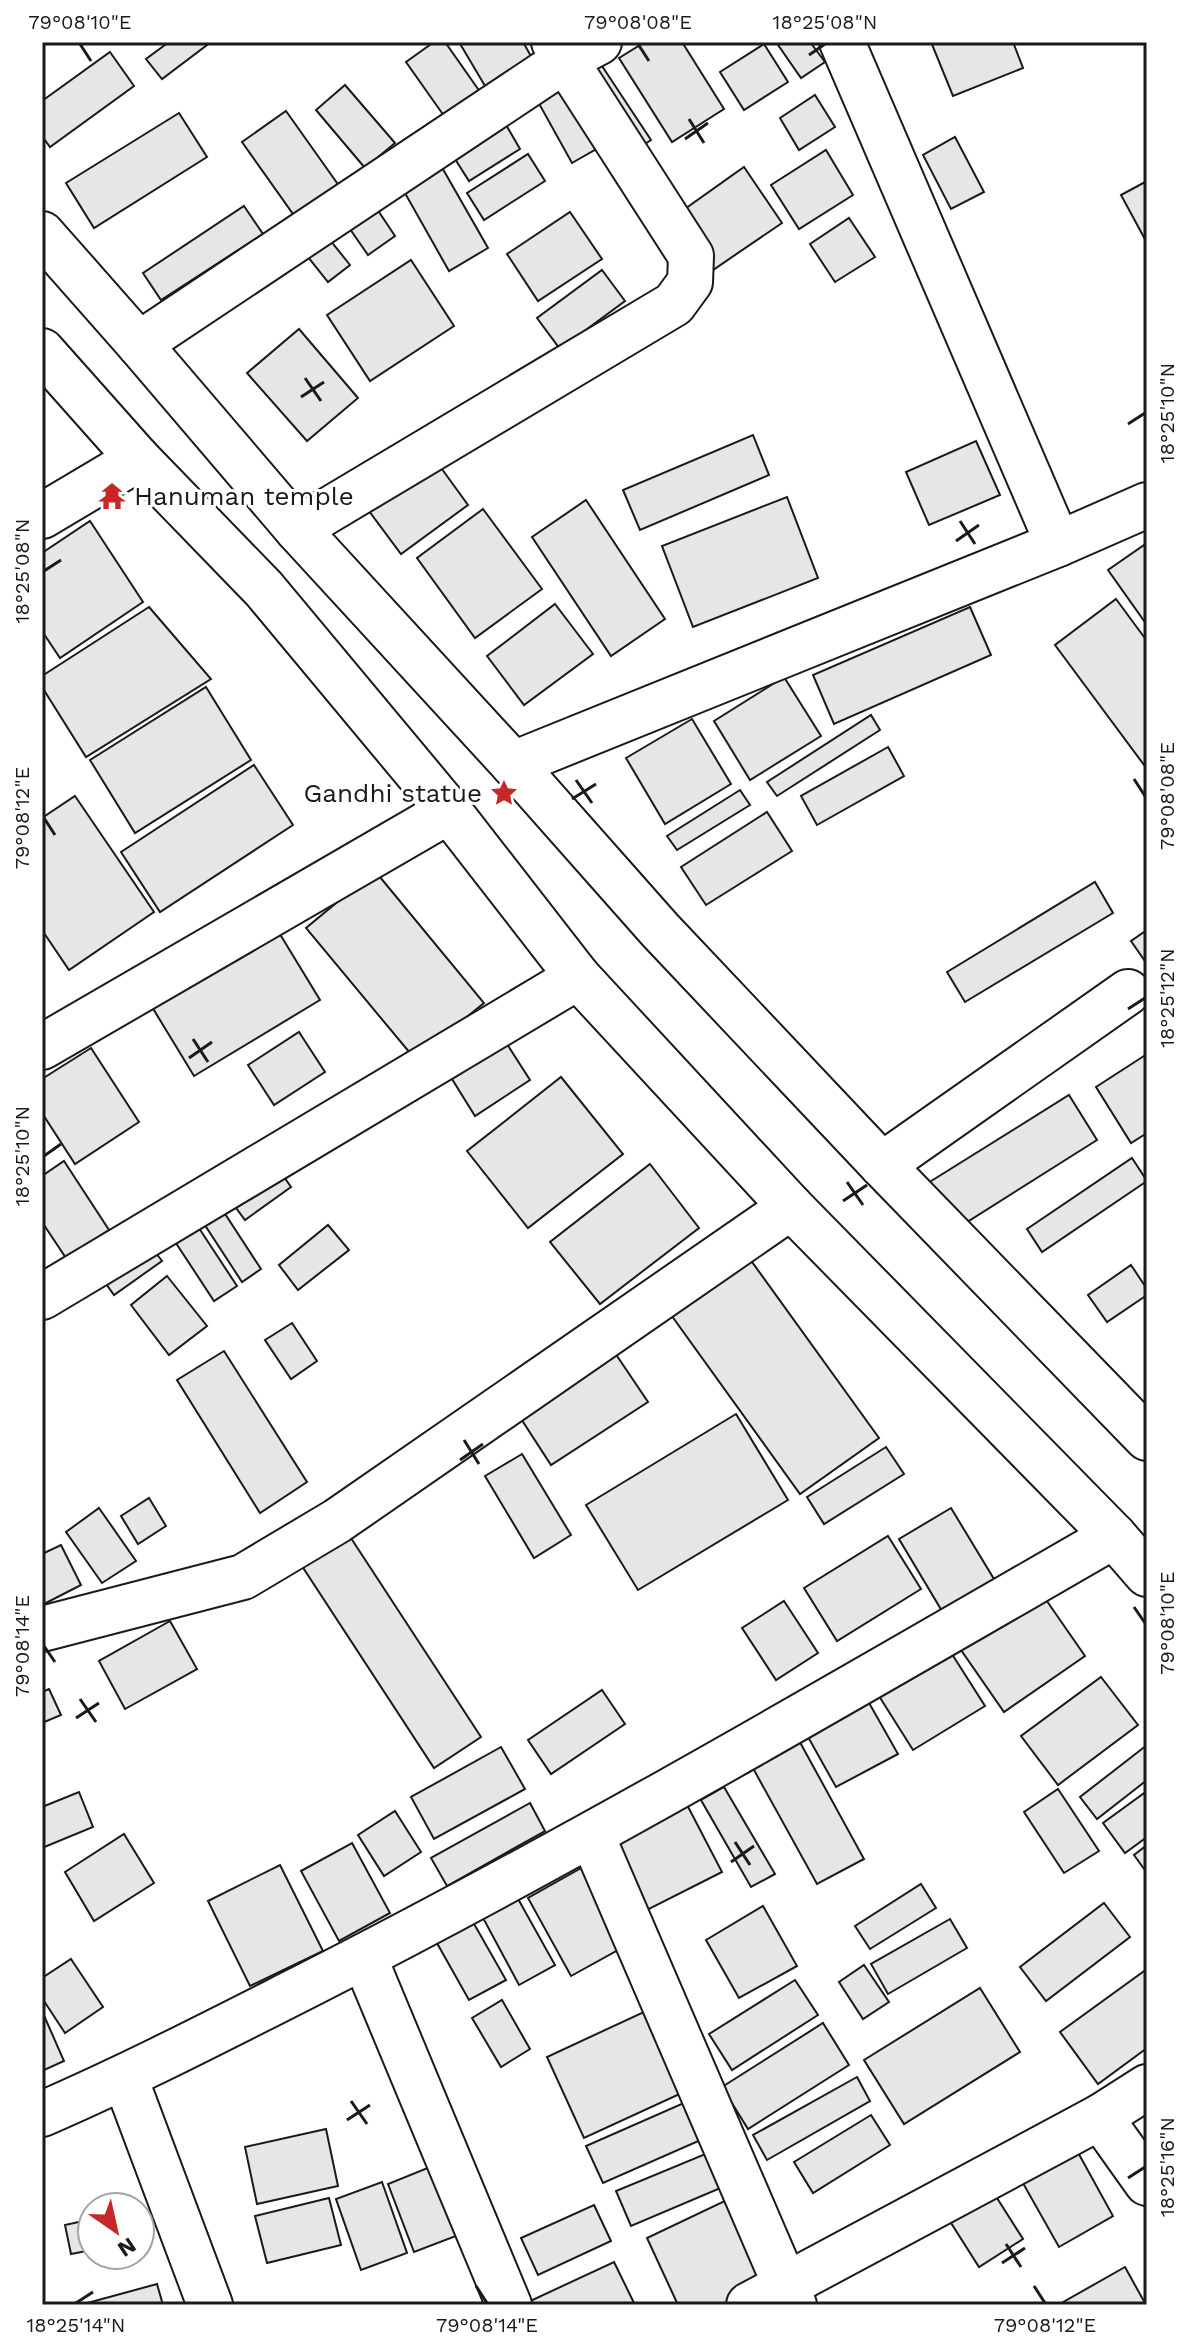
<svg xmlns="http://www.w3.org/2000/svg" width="1189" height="2347" viewBox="0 0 1189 2347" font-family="'Work Sans',sans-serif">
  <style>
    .building { fill: #e6e6e6; stroke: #1a1a1a; stroke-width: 2 }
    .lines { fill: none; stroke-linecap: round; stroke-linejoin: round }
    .street-casing { stroke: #1a1a1a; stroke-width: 48 }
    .primary-casing { stroke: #1a1a1a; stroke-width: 48 }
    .street { stroke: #fff; stroke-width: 44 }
    .primary { stroke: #fff; stroke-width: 44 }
    .ticks { fill: none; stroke: #1a1a1a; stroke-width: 3 }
    .labels { text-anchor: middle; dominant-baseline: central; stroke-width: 6; stroke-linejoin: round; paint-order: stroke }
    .poi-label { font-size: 26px; fill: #1a1a1a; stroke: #fff; text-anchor: start }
    .neatline { fill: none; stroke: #1a1a1a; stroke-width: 3 }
    .ticks-label { font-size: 20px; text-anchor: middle; fill: #1a1a1a }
  </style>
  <rect width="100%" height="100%" fill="#fff"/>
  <g class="building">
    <path d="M169 42H211L162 79 146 59Z"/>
    <path d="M434 42H445L485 99 449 123 406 62Z"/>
    <path d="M459 42H523L536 65 488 91Z"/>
    <path d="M645 42H682L724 109 672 142 619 58Z"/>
    <path d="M776 42H810L825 62 801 78Z"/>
    <path d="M931 42H1013L1023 68 953 96Z"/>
    <path d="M764 44 788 82 744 110 720 72Z"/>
    <path d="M110 52 134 86 50 147 42 136V101Z"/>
    <path d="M600 63 651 140 631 153 580 76Z"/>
    <path d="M345 85 395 143 365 168 316 110Z"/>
    <path d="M564 85 598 148 572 163 537 100Z"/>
    <path d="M815 95 835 127 799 150 780 118Z"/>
    <path d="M286 111 342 190 298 221 242 142Z"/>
    <path d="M179 113 207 157 94 228 66 183Z"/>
    <path d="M502 118 520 149 469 181 450 151Z"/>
    <path d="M955 137 984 192 951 209 923 155Z"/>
    <path d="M826 150 853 195 799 229 771 185Z"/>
    <path d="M528 154 545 181 484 220 467 193Z"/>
    <path d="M436 157 488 248 449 271 397 179Z"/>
    <path d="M744 167 782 223 713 270 675 216Z"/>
    <path d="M1147 181V243L1121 195Z"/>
    <path d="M371 200 395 236 368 255 343 219Z"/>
    <path d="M244 206 263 234 161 300 143 273Z"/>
    <path d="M570 212 602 259 538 301 507 254Z"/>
    <path d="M849 218 875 257 835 282 810 244Z"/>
    <path d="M322 230 350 265 328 282 300 247Z"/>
    <path d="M411 260 454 326 370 381 327 315Z"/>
    <path d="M602 270 625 301 560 349 537 318Z"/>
    <path d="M299 329 358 398 307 441 247 373Z"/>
    <path d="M753 435 769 475 640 530 623 490Z"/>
    <path d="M976 441 1000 495 929 525 906 472Z"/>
    <path d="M431 454 468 505 401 554 363 503Z"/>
    <path d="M787 497 818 578 693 627 662 546Z"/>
    <path d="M586 500 665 619 611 656 532 537Z"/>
    <path d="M483 509 542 589 475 638 417 558Z"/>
    <path d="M90 521 143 602 60 658 42 631V553Z"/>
    <path d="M1147 543V625L1108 570Z"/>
    <path d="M1116 599 1147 641V769L1055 645Z"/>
    <path d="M555 604 593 654 524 705 487 656Z"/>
    <path d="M149 607 211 679 86 757 42 687V676Z"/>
    <path d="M970 607 991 655 834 724 813 675Z"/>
    <path d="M784 677 821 736 750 780 714 721Z"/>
    <path d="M206 687 251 760 135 833 90 760Z"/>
    <path d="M871 715 880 730 777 796 767 782Z"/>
    <path d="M692 719 731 784 665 824 626 758Z"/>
    <path d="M888 747 904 776 817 825 801 796Z"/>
    <path d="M254 765 293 825 160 912 121 852Z"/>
    <path d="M740 790 750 805 677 850 667 836Z"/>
    <path d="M75 796 154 912 69 970 42 930V818Z"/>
    <path d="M767 812 792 851 706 905 681 867Z"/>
    <path d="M375 871 484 1003 415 1059 306 928Z"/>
    <path d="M1095 882 1113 913 965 1002 947 972Z"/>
    <path d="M275 926 320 1000 194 1076 149 1002Z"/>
    <path d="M1147 930V964L1131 941Z"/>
    <path d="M299 1032 325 1072 274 1105 248 1065Z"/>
    <path d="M507 1044 530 1080 475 1116 452 1079Z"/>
    <path d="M91 1048 139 1122 75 1164 42 1113V1079Z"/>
    <path d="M1147 1054V1133L1131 1143 1096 1087Z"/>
    <path d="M561 1077 623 1154 528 1228 467 1151Z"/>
    <path d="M1069 1095 1097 1140 956 1229 928 1183Z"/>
    <path d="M1132 1158 1147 1181 1042 1252 1027 1229Z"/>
    <path d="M64 1161 109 1230 66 1258 42 1222V1176Z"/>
    <path d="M275 1164 291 1187 245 1220 228 1197Z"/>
    <path d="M650 1164 699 1228 600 1304 550 1242Z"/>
    <path d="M216 1200 261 1269 242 1282 197 1213Z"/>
    <path d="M193 1219 237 1286 214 1301 170 1234Z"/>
    <path d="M328 1225 349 1250 298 1290 279 1265Z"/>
    <path d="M146 1240 162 1261 114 1295 99 1274Z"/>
    <path d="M747 1255 879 1438 800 1494 669 1312Z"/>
    <path d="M1131 1265 1147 1289V1295L1107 1322 1088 1295Z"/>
    <path d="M167 1276 207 1326 169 1355 131 1305Z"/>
    <path d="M292 1323 317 1361 291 1379 265 1340Z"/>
    <path d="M611 1347 648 1402 551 1465 516 1411Z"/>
    <path d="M224 1351 307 1482 260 1513 177 1380Z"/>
    <path d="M736 1414 788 1500 638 1590 586 1505Z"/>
    <path d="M886 1447 904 1474 824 1524 807 1497Z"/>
    <path d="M522 1454 571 1535 534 1558 485 1476Z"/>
    <path d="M149 1498 166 1526 138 1544 121 1516Z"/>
    <path d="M99 1508 136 1561 102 1583 66 1532Z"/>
    <path d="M951 1508 997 1584 945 1616 899 1539Z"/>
    <path d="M347 1532 481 1737 434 1768 300 1563Z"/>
    <path d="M888 1536 921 1589 837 1641 804 1588Z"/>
    <path d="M61 1545 81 1585 42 1605V1554Z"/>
    <path d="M1042 1594 1085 1656 1004 1712 961 1650Z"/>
    <path d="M784 1601 818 1653 776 1680 742 1628Z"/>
    <path d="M170 1621 197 1669 125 1709 99 1661Z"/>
    <path d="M950 1651 985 1706 913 1750 879 1696Z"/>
    <path d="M1101 1677 1138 1725 1058 1785 1021 1736Z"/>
    <path d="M49 1689 61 1715 42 1723V1692Z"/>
    <path d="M602 1690 625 1724 551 1774 528 1740Z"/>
    <path d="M864 1694 898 1754 836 1787 803 1728Z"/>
    <path d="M796 1735 864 1859 817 1884 749 1761Z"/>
    <path d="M1147 1745V1780L1097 1819 1080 1797Z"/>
    <path d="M501 1747 525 1789 434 1839 411 1797Z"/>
    <path d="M724 1787 775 1874 751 1887 701 1800Z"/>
    <path d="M1058 1789 1099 1851 1064 1873 1024 1812Z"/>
    <path d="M1147 1791V1837L1125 1853 1103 1823Z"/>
    <path d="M79 1792 93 1827 42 1848V1807Z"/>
    <path d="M684 1799 722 1872 647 1910 610 1838Z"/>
    <path d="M530 1803 545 1831 447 1886 431 1858Z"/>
    <path d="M395 1811 421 1852 384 1876 358 1835Z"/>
    <path d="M124 1834 154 1883 94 1921 65 1872Z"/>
    <path d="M352 1843 390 1913 339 1941 301 1871Z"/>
    <path d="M1147 1845V1873L1134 1855Z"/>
    <path d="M280 1865 323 1951 250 1986 208 1901Z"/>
    <path d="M583 1867 627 1945 571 1976 528 1898Z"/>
    <path d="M921 1884 936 1908 870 1949 855 1926Z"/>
    <path d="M517 1897 555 1965 519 1985 482 1916Z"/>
    <path d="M1104 1903 1130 1937 1046 2001 1020 1967Z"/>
    <path d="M763 1906 797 1966 739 1998 706 1940Z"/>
    <path d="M469 1915 506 1980 469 2000 433 1936Z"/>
    <path d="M950 1919 967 1948 888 1994 871 1964Z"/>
    <path d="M71 1959 103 2007 65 2033 42 1998V1978Z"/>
    <path d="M864 1965 889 2002 863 2019 839 1982Z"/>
    <path d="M1147 1969V2048L1098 2084 1060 2032Z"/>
    <path d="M795 1980 818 2015 732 2070 709 2034Z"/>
    <path d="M980 1988 1020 2052 904 2124 864 2060Z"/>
    <path d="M502 2000 530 2049 501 2067 472 2018Z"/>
    <path d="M42 2011 64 2061 42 2071Z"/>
    <path d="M646 2011 684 2092 584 2138 547 2057Z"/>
    <path d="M823 2023 849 2065 748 2129 722 2087Z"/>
    <path d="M857 2077 870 2101 767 2160 753 2135Z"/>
    <path d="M686 2102 703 2139 603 2183 586 2146Z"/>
    <path d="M871 2115 890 2145 813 2193 794 2162Z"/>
    <path d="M326 2129 338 2186 257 2204 245 2147Z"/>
    <path d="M1070 2138 1113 2216 1059 2247 1015 2169Z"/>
    <path d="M715 2150 730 2184 631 2226 616 2191Z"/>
    <path d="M430 2167 456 2236 414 2252 388 2184Z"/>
    <path d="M382 2182 407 2253 361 2270 336 2199Z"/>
    <path d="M990 2187 1023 2239 979 2267 946 2215Z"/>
    <path d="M733 2197 773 2282 724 2305H678L647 2238Z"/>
    <path d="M329 2198 341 2245 267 2263 255 2216Z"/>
    <path d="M594 2205 611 2241 538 2275 521 2238Z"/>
    <path d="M92 2219V2250L71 2254 65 2225Z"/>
    <path d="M614 2262 635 2305H527L526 2303Z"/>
    <path d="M1125 2267 1146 2305H1058Z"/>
    <path d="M157 2284 163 2305H80Z"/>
  </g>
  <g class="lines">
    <g class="street-casing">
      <g id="street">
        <path d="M842 42 1058 544"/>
        <path d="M139 344 565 60 554 42"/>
        <path d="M42 516 138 459"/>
        <path d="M297 529 674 304 690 282 691 256 565 60 599 42"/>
        <path d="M513 764 1058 544 1147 505"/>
        <path d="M42 1047 449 811"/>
        <path d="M882 1165 1128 992"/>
        <path d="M42 1297 578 977"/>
        <path d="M42 1629 243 1577 337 1521 791 1207"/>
        <path d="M592 1836 794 2305"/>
        <path d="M364 1957 509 2305"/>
        <path d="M125 2078 210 2305"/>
        <path d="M42 2114C132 2075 219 2030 306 1986 581 1846 847 1690 1114 1536"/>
        <path d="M1100 2117 1147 2183"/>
        <path d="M749 2305 1100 2117 1147 2087"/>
      </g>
    </g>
    <g class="primary-casing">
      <g id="primary">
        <path d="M42 234 139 344 297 529 513 764 660 930 882 1165 1147 1438"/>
        <path d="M42 351 138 459 264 589 449 811 578 977 791 1207 1114 1536 1147 1574"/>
      </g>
    </g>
    <use href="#street" class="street"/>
    <use href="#primary" class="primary"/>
  </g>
  <path class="ticks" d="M80 44 91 61M638 44 649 61M809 55 825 44M689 119 704 143M685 139 708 123M305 378 321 401M301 397 324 382M1128 424 1145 413M960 521 975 544M956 541 979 525M44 571 61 560M1134 779 1145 796M576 780 592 803M572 799 596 784M44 818 55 835M1128 1009 1145 998M193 1039 208 1062M189 1058 212 1042M44 1156 61 1144M847 1182 863 1205M843 1201 867 1185M464 1440 479 1464M460 1460 483 1444M1134 1607 1145 1623M44 1646 55 1662M80 1699 96 1722M76 1718 99 1703M735 1842 750 1865M731 1862 754 1846M351 2101 367 2124M347 2120 370 2105M1128 2178 1145 2167M1006 2244 1021 2267M1002 2263 1025 2248M476 2286 487 2303M1034 2286 1045 2303M76 2303 93 2292"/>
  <defs>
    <g id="temple-bare" transform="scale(2.16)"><path d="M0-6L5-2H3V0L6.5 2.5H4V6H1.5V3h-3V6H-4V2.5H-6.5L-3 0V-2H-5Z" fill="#c62828" stroke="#fff" stroke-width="2.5" paint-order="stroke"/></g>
    <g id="sight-bare" transform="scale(2.16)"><path d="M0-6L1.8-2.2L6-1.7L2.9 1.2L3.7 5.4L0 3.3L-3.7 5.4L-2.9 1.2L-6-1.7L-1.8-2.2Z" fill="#c62828" stroke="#fff" stroke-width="2.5" paint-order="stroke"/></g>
  </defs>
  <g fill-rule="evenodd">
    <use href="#temple-bare" x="112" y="496"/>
    <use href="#sight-bare" x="504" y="793"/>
  </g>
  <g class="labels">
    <g class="poi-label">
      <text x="134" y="496">Hanuman temple</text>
      <text x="482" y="793" text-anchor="end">Gandhi statue</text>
    </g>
  </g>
  <rect width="1189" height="2347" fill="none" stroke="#ffffff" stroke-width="88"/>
  <g transform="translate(116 2231) rotate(146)"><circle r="38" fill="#ffffff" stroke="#a3a3a3" stroke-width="2"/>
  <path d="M0-6L14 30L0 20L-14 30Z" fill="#c62828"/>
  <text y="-12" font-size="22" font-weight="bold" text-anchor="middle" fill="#1a1a1a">N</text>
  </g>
  <rect x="44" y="44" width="1101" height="2259" class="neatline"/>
  <g class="ticks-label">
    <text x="80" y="29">79°08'10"E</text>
    <text x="638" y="29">79°08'08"E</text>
    <text x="825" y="29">18°25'08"N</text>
    <text transform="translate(1167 413) rotate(-90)" y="7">18°25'10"N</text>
    <text transform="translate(22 571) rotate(-90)" y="7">18°25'08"N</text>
    <text transform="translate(1167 796) rotate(-90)" y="7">79°08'08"E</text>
    <text transform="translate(22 818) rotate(-90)" y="7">79°08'12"E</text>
    <text transform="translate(1167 998) rotate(-90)" y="7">18°25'12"N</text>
    <text transform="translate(22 1156) rotate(-90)" y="7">18°25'10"N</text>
    <text transform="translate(1167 1623) rotate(-90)" y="7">79°08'10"E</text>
    <text transform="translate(22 1646) rotate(-90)" y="7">79°08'14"E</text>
    <text transform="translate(1167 2167) rotate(-90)" y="7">18°25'16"N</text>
    <text x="76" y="2332">18°25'14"N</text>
    <text x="487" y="2332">79°08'14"E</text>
    <text x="1045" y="2332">79°08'12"E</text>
  </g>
</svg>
